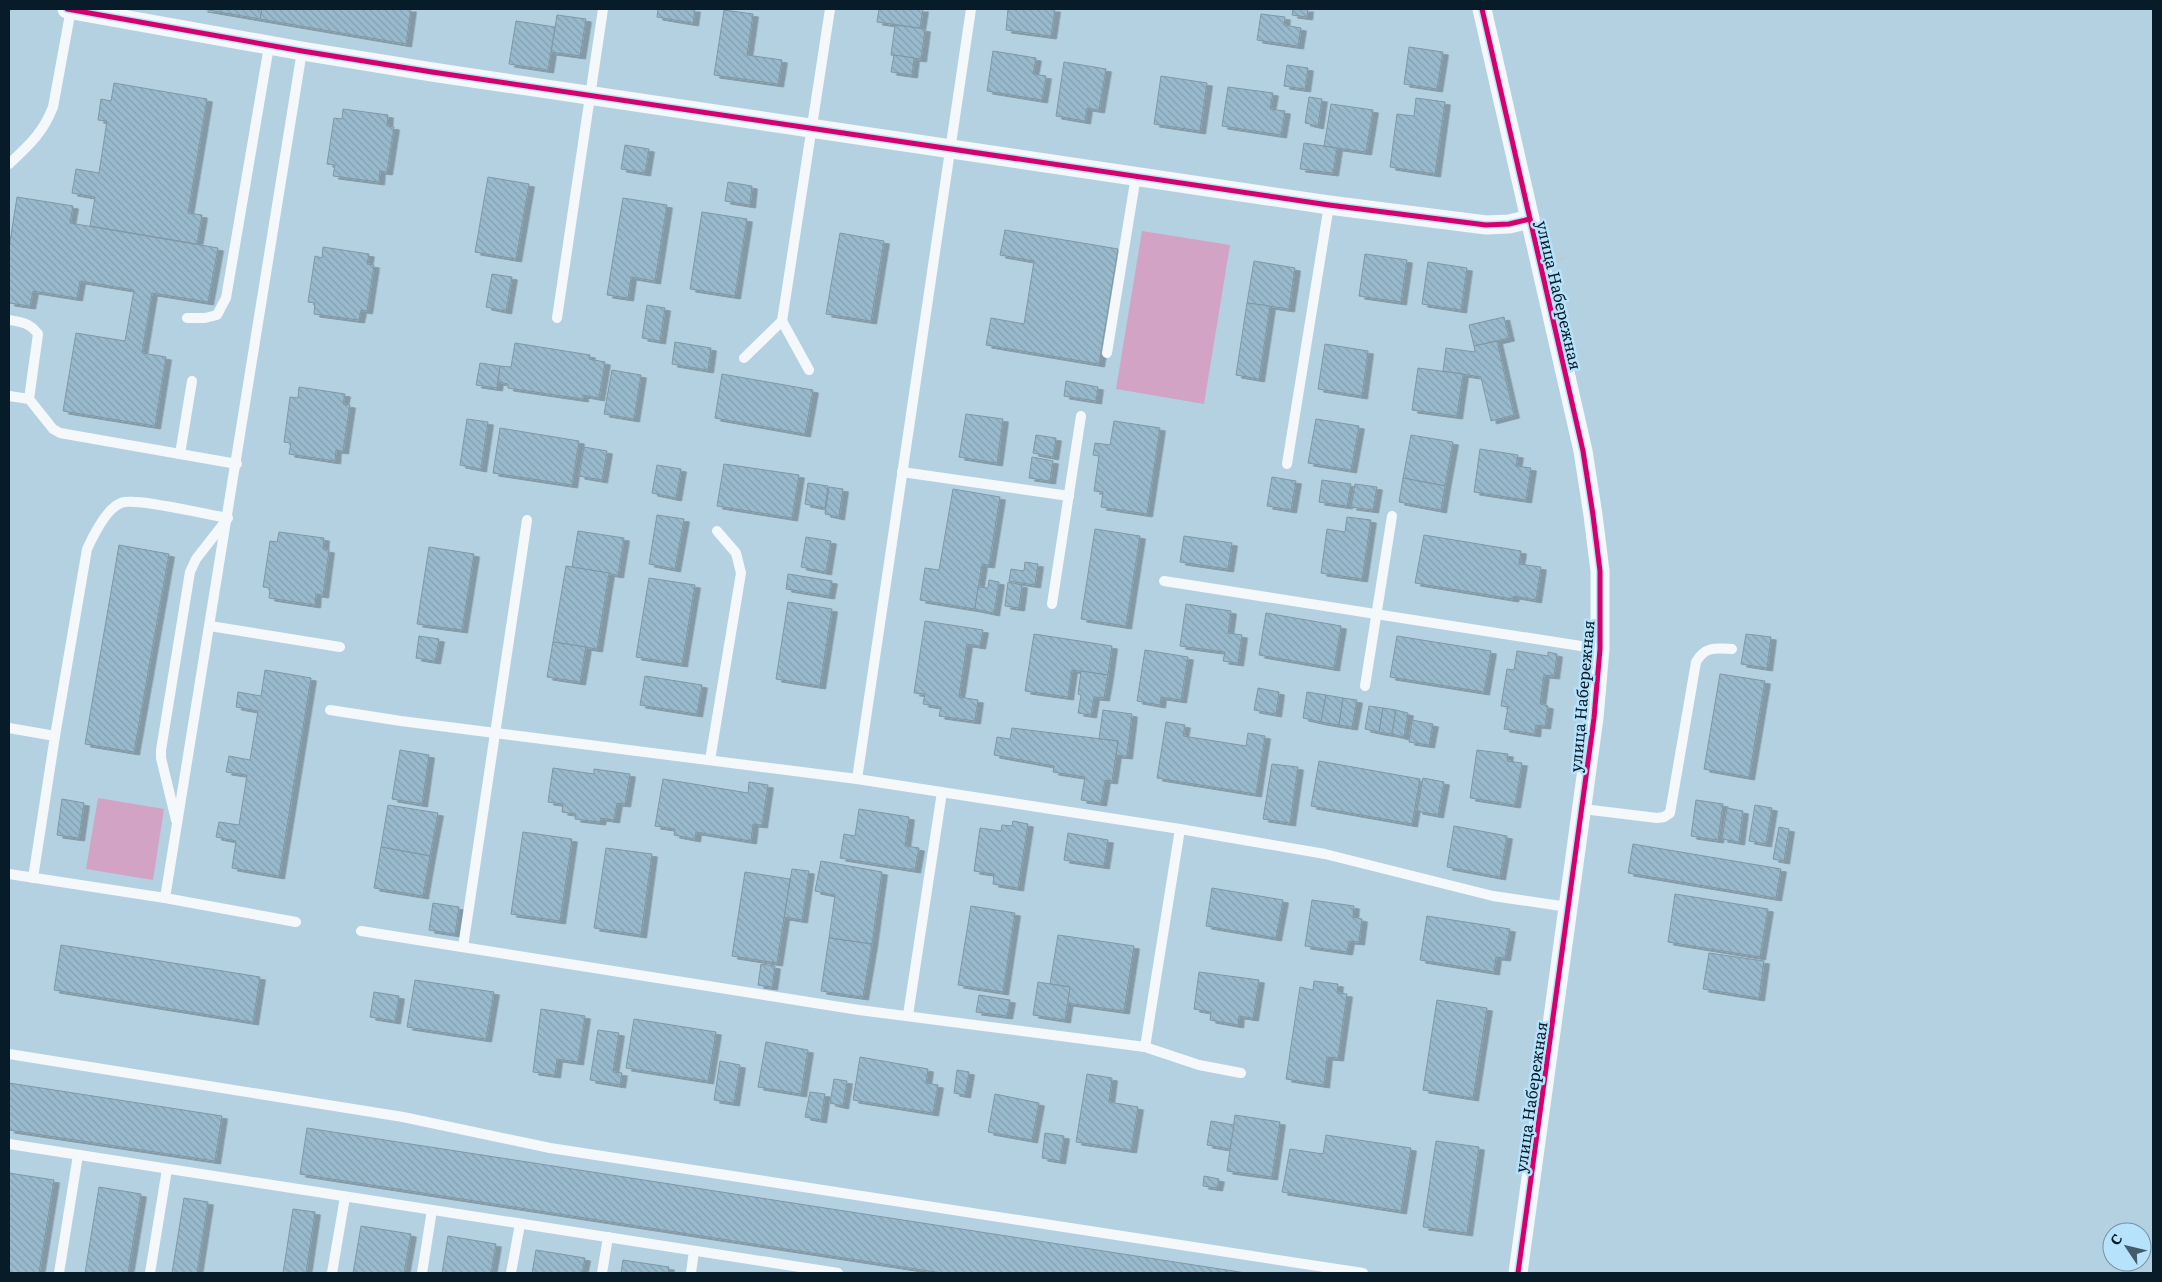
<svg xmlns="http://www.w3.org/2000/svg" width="2162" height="1282" viewBox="0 0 2162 1282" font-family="Literata,serif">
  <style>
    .green { fill: #d2a3c4 }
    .building { fill: url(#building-back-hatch); stroke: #8097a4; filter: url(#shadow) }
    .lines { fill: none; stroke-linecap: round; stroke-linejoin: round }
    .path { stroke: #c1c9ce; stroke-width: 3; stroke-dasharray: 4 4; stroke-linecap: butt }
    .service { stroke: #f4f8fb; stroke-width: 10 }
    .minor { stroke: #f4f8fb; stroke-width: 19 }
    .cycleway-casing { stroke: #b7e2fb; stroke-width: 8 }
    .cycleway { stroke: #d6006c; stroke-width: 5 }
    .labels { text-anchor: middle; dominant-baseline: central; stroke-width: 5; stroke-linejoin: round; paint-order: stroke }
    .street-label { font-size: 16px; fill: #071c28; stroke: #b7e2fb }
  </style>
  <defs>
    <pattern id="building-back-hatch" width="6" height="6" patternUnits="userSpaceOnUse" patternTransform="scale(1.25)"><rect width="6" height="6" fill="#98bacc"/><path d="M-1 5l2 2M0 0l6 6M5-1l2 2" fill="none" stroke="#829faf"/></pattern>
    <filter id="shadow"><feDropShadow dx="5.5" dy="3" stdDeviation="0" flood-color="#0004"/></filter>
  </defs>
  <rect width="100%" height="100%" fill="#b4d1e2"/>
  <g class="green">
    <path d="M1142 231 1230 245 1204 404 1116 389Z"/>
    <path d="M98 798 164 809 153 880 86 869Z"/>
  </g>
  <g class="building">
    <path d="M202 9H262L260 19Z"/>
    <path d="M262 9H411L406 44 260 19Z"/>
    <path d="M658 9H695L693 23 657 17Z"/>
    <path d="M879 9H923L920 28 877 22Z"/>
    <path d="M1008 9H1055L1051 36 1006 30Z"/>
    <path d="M1293 9H1308L1307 17 1292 15Z"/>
    <path d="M724 10 753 14 747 55 782 60 778 84 714 75Z"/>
    <path d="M1261 14 1285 17 1284 25 1301 28 1298 46 1257 40Z"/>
    <path d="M557 15 586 19 580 56 551 52Z"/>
    <path d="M516 21 555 27 548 70 509 64Z"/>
    <path d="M895 25 925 29 921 59 891 55Z"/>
    <path d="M1409 47 1443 52 1437 89 1404 84Z"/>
    <path d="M993 51 1036 58 1033 74 1046 76 1042 100 987 91Z"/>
    <path d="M894 55 914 58 912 75 891 72Z"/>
    <path d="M1064 62 1106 69 1099 110 1087 108 1085 121 1056 116Z"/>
    <path d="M1287 65 1308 68 1305 89 1284 86Z"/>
    <path d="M1161 76 1207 83 1200 131 1154 124Z"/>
    <path d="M114 83 207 99 188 213 202 215 197 244 90 226 95 197 72 193 76 169 99 173 107 121 98 120 101 99 111 101Z"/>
    <path d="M1228 87 1273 93 1270 109 1285 111 1281 135 1222 126Z"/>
    <path d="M1309 97 1322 99 1318 126 1305 123Z"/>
    <path d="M1416 98 1445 102 1435 174 1390 167 1397 114 1414 116Z"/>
    <path d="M1331 104 1373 110 1366 152 1324 146Z"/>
    <path d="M343 109 388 115 387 126 394 127 387 172 380 171 379 182 333 176 335 165 327 164 334 118 342 119Z"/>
    <path d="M1304 143 1337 148 1333 173 1300 169Z"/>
    <path d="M625 145 649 149 645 173 621 169Z"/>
    <path d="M488 177 529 184 516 259 475 252Z"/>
    <path d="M728 182 752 186 750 205 725 201Z"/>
    <path d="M17 197 73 206 70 223 218 248 208 302 152 293 142 353 166 357 155 426 63 411 76 333 125 341 134 290 80 281 77 298 33 291 30 306 9 303V248Z"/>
    <path d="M623 198 667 205 655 281 631 277 628 298 607 295Z"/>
    <path d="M702 212 747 219 735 296 690 289Z"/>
    <path d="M1005 230 1118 249 1099 364 986 345 991 318 1024 324 1034 261 1000 255Z"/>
    <path d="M840 233 884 241 871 321 826 314Z"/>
    <path d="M323 247 369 254 367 264 374 265 367 311 361 310 359 320 314 314 315 303 308 302 315 256 322 258Z"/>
    <path d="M1365 254 1407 260 1401 302 1359 296Z"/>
    <path d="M1254 261 1295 268 1289 309 1247 303Z"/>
    <path d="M1428 262 1467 268 1461 310 1422 304Z"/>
    <path d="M492 274 512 277 506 311 486 307Z"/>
    <path d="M1247 303 1270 306 1259 379 1236 375Z"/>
    <path d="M647 305 665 308 660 341 642 338Z"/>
    <path d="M1504 317 1509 338 1474 346 1469 325Z"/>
    <path d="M1497 341 1514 415 1491 421 1481 377 1443 371 1446 348 1475 352 1474 346Z"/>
    <path d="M675 342 711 348 708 370 672 364Z"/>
    <path d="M515 343 590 355 589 359 605 362 599 398 583 395V399L508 388V384L498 382 500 366 511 367Z"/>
    <path d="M1325 344 1368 351 1362 396 1318 389Z"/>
    <path d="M480 363 500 366 497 388 476 385Z"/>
    <path d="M1418 368 1463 374 1457 416 1412 410Z"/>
    <path d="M612 370 641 375 634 419 604 414Z"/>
    <path d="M722 374 813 390 805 434 715 418Z"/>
    <path d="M1066 381 1098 387 1096 401 1064 396Z"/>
    <path d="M299 387 345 394 343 404 350 405 343 451 336 450 335 461 289 454 291 443 284 442 290 397 298 398Z"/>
    <path d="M966 414 1003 419 997 463 959 457Z"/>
    <path d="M467 419 488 422 481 469 460 465Z"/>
    <path d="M1316 419 1359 426 1351 470 1308 463Z"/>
    <path d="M1114 421 1160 428 1147 514 1101 507 1103 492 1094 491 1099 456 1093 455 1095 443 1110 445Z"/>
    <path d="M500 428 579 441 572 485 493 473Z"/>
    <path d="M1036 435 1056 438 1053 457 1033 453Z"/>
    <path d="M1411 435 1453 442 1445 486 1403 478Z"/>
    <path d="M584 447 607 451 602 480 579 476Z"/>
    <path d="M1480 449 1518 455 1516 466 1531 468 1526 500 1474 492Z"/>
    <path d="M1032 457 1053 461 1050 481 1029 478Z"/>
    <path d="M724 464 799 475 792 518 717 506Z"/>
    <path d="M657 465 681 469 676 498 652 493Z"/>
    <path d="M1272 477 1296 481 1291 510 1267 506Z"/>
    <path d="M1403 478 1445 486 1441 510 1399 502Z"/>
    <path d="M1322 480 1351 484 1347 506 1319 502Z"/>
    <path d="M808 483 828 486 825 508 805 504Z"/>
    <path d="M1355 484 1377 487 1373 510 1351 507Z"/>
    <path d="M829 487 843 489 839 517 825 514Z"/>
    <path d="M953 489 1000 497 989 565 982 564 975 609 920 600 925 568 939 570Z"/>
    <path d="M657 515 684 519 675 569 649 564Z"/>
    <path d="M1347 517 1371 520 1362 579 1321 573 1327 529 1345 532Z"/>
    <path d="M1095 529 1140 536 1126 626 1081 619Z"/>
    <path d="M578 531 624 538 618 575 572 567Z"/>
    <path d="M279 532 324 538 323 549 329 550 323 595 316 594 315 605 269 598 270 588 263 587 270 541 277 542Z"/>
    <path d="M1424 535 1521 551 1519 564 1541 567 1536 600 1514 596 1513 599 1415 583Z"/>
    <path d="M1184 536 1232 543 1228 569 1180 562Z"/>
    <path d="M806 537 831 541 826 572 801 567Z"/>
    <path d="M119 545 169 554 134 752 85 744Z"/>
    <path d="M429 547 474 554 462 630 417 624Z"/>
    <path d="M1025 562 1038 564 1035 585 1009 581 1011 569 1024 571Z"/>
    <path d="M566 566 609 573 597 649 553 642Z"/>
    <path d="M788 574 832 581 829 596 786 589Z"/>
    <path d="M649 578 695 585 682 664 636 657Z"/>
    <path d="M989 580 999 582 994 613 975 609 978 587 988 588Z"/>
    <path d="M1008 582 1022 585 1019 608 1005 606Z"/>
    <path d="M788 602 832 609 820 686 776 679Z"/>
    <path d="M1186 604 1231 611 1228 633 1242 635 1238 663 1223 661 1225 652 1180 646Z"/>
    <path d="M1266 613 1341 626 1334 668 1259 655Z"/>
    <path d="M925 621 983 630 980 646 967 644 959 697 978 700 975 721 939 716 941 707 923 704 925 694 914 693Z"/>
    <path d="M1034 634 1112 646 1108 675 1072 670 1068 697 1025 691Z"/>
    <path d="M1746 634 1771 637 1767 668 1741 664Z"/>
    <path d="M419 636 439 639 435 661 416 658Z"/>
    <path d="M1397 636 1491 651 1484 692 1390 677Z"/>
    <path d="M553 642 586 647 580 682 547 677Z"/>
    <path d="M1145 650 1188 657 1181 700 1161 697 1160 705 1137 701Z"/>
    <path d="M1517 651 1548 656V652L1557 654 1554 676 1544 675 1540 704 1548 706 1545 726 1536 725 1535 734 1504 729 1508 707 1501 706 1507 669 1514 670Z"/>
    <path d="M265 670 311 678 279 876 232 868 236 841 216 837 219 822 239 825 247 775 226 772 229 756 250 760 258 711 236 707 238 692 261 696Z"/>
    <path d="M1081 671 1108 675 1104 698 1094 697 1091 715 1078 713 1081 695 1078 694Z"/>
    <path d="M1720 674 1765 681 1749 777 1704 769Z"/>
    <path d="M645 676 702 685 697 714 640 705Z"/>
    <path d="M1258 688 1279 692 1276 714 1254 710Z"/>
    <path d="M1307 692 1326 695 1321 722 1303 718Z"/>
    <path d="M1326 695 1343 698 1339 725 1321 722Z"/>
    <path d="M1343 698 1357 700 1352 727 1339 725Z"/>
    <path d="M1369 706 1383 708 1379 732 1365 729Z"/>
    <path d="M1383 708 1396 710 1392 734 1379 732Z"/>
    <path d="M1103 710 1132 714 1127 756 1116 755 1118 741 1099 739Z"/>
    <path d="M1396 710 1408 713 1404 737 1392 734Z"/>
    <path d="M1412 720 1433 724 1429 745 1409 742Z"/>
    <path d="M1166 722 1185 725 1183 736 1246 746 1248 733 1265 736 1256 794 1157 778Z"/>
    <path d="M1012 728 1118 741 1112 781 1105 780 1101 803 1081 800 1085 777 1053 772 1054 766 994 755 997 737 1010 739Z"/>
    <path d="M400 750 429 755 422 804 392 799Z"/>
    <path d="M1477 750 1508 754 1507 761 1522 763 1515 805 1470 798Z"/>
    <path d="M1319 761 1420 779 1412 824 1311 806Z"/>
    <path d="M1272 764 1298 767 1290 823 1263 819Z"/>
    <path d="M553 768 594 774V769L630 774 625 804 617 803 614 820 601 818 600 822 575 819 576 814 562 812 563 804 548 802Z"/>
    <path d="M1423 778 1444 782 1438 815 1417 811Z"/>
    <path d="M663 779 748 793 749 782 768 785 762 825 753 824 751 841 696 832 695 839 674 835 675 829 655 826Z"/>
    <path d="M62 799 84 803 79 838 57 835Z"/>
    <path d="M1696 800 1723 804 1718 840 1691 836Z"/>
    <path d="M388 805 438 813 430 856 381 847Z"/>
    <path d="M1755 805 1772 808 1766 844 1749 841Z"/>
    <path d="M1727 808 1743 811 1739 842 1722 839Z"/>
    <path d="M859 809 909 817 905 846 919 848 915 870 840 858 844 834 855 836Z"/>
    <path d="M1013 821 1028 824 1018 888 993 884 994 874 974 871 980 828 1001 831 1002 825 1012 826Z"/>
    <path d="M1454 826 1507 836 1500 877 1447 867Z"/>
    <path d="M1779 827 1789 829 1784 861 1773 859Z"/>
    <path d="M523 832 572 839 560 921 511 914Z"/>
    <path d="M1068 833 1108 840 1104 866 1064 860Z"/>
    <path d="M1633 844 1781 869 1776 898 1628 873Z"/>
    <path d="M381 847 430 856 423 896 374 888Z"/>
    <path d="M606 848 652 854 641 935 594 928Z"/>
    <path d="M821 861 882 872 872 944 829 938 835 895 815 891Z"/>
    <path d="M792 869 809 871 802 920 784 917Z"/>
    <path d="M745 872 790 879 777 963 732 956Z"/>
    <path d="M1212 888 1283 900 1276 938 1206 926Z"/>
    <path d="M1675 894 1768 909 1760 957 1668 942Z"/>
    <path d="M1312 900 1354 906 1353 917 1362 919 1359 942 1349 941 1347 952 1305 946Z"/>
    <path d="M433 903 459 907 455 934 429 930Z"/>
    <path d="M971 906 1015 913 1003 992 958 985Z"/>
    <path d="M1427 916 1510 929 1505 958 1496 957 1494 972 1420 960Z"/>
    <path d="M1058 935 1134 946 1124 1011 1067 1003 1070 987 1050 984Z"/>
    <path d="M829 938 872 944 863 997 821 991Z"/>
    <path d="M61 945 260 977 253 1022 54 990Z"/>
    <path d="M1709 953 1764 961 1759 998 1703 989Z"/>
    <path d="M761 964 775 966 772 987 758 985Z"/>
    <path d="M1199 972 1259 980 1253 1018 1239 1016 1238 1025 1210 1020 1211 1012 1194 1009Z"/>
    <path d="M415 980 494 992 486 1039 407 1027Z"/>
    <path d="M1314 981 1338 984 1337 993 1347 994 1338 1058 1327 1057 1324 1085 1286 1079 1300 987 1313 990Z"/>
    <path d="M1038 982 1070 987 1065 1020 1033 1015Z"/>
    <path d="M374 992 399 996 395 1021 370 1017Z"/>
    <path d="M979 995 1010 1000 1007 1016 976 1012Z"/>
    <path d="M1437 1000 1487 1008 1473 1098 1423 1090Z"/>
    <path d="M541 1009 585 1016 578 1062 557 1059 555 1075 533 1072Z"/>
    <path d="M634 1019 716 1032 708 1081 626 1068Z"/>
    <path d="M598 1030 619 1033 613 1072 622 1073 620 1085 590 1080Z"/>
    <path d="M766 1042 808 1050 801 1094 758 1087Z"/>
    <path d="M860 1057 928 1069 926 1083 938 1085 933 1113 853 1100Z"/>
    <path d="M720 1061 740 1065 734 1103 714 1100Z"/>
    <path d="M957 1070 969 1072 965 1095 954 1093Z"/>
    <path d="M1087 1074 1112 1078 1109 1102 1138 1107 1131 1150 1076 1142Z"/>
    <path d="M834 1079 847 1081 843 1106 830 1103Z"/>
    <path d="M9 1083 222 1116 215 1161 9 1130Z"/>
    <path d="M810 1092 825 1094 821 1120 805 1117Z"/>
    <path d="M995 1094 1039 1103 1032 1140 988 1132Z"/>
    <path d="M1235 1115 1280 1122 1272 1177 1227 1171Z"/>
    <path d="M1211 1121 1234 1125 1230 1149 1207 1145Z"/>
    <path d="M307 1128 1246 1273H942L300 1174Z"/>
    <path d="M1045 1133 1064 1136 1060 1161 1042 1158Z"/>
    <path d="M1326 1135 1411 1148 1401 1211 1282 1192 1290 1149 1323 1154Z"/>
    <path d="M1436 1141 1479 1147 1467 1233 1423 1227Z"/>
    <path d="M9 1173 54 1180 39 1273H9Z"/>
    <path d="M1204 1176 1219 1179 1217 1188 1203 1186Z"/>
    <path d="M99 1187 141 1194 128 1273H85Z"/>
    <path d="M184 1198 208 1202 197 1273H172Z"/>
    <path d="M293 1209 315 1212 306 1273H283Z"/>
    <path d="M361 1226 411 1234 404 1273H353Z"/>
    <path d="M448 1236 496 1244 491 1273H442Z"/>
    <path d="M536 1250 585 1258 582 1273H532Z"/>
    <path d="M623 1260 669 1267 668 1273H621Z"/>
  </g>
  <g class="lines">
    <path class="path" d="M1560 259 1567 258"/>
    <g class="service">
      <path d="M9 164C29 145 43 133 53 107L71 9"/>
      <path d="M187 318H205L217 315 226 298 269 46"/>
      <path d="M557 318 603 9"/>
      <path d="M9 320C22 322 30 323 38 334L29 399"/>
      <path d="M1107 353 1136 176"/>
      <path d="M744 358 782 321"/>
      <path d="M809 370 782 321 830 9"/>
      <path d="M9 396 29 399 53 429 60 433 237 464"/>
      <path d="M180 454 192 381"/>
      <path d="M1287 464 1329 205"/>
      <path d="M902 472 1069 496"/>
      <path d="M1164 581 1600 649"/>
      <path d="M1052 604 1081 416"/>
      <path d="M210 626 340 647"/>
      <path d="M1365 686 1392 516"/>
      <path d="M330 710 401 721 857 779 1180 829 1325 854 1493 896 1568 907"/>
      <path d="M9 728 55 736 33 878"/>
      <path d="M55 736 87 549C93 536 107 508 121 503 137 497 207 515 228 518L196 559 190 572 161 750V758L176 820"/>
      <path d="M710 760 741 573 736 553 717 531"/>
      <path d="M857 779 971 9"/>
      <path d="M1583 809 1657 818 1664 817 1670 813 1696 662C1705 646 1716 648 1732 649"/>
      <path d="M1180 829 1145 1047 1199 1065 1241 1073"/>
      <path d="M9 874 165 898 296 922"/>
      <path d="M165 898 302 51"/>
      <path d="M361 931 859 1010 1145 1047"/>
      <path d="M463 947 527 520"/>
      <path d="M908 1015 942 792"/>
      <path d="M9 1054 403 1117 550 1148 1363 1273"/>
      <path d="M9 1144 838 1273"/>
      <path d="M59 1273 78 1155"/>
      <path d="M150 1273 167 1169"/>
      <path d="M332 1273 345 1197"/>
      <path d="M422 1273 432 1210"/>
      <path d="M511 1273 520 1224"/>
      <path d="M602 1273 608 1237"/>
      <path d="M691 1273 694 1251"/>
    </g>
    <g class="minor">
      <path d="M67 9 302 51 432 72 1329 205 1486 225 1509 224 1530 219"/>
      <path d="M1482 9 1583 451 1593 515 1600 571V649L1594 718 1518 1273"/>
    </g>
    <g class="cycleway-casing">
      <g id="cycleway">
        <path d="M67 9 302 51 432 72 1329 205 1486 225 1509 224 1530 219"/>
        <path d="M1482 9 1583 451 1593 515 1600 571V649L1594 718 1518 1273"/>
      </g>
    </g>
    <use href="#cycleway" class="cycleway"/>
  </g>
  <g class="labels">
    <g class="street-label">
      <text transform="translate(1560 295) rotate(77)">улица Набережная</text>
      <text transform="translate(1581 696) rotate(-85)">улица Набережная</text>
      <text transform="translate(1530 1097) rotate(-82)">улица Набережная</text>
    </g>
  </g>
  <rect width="2162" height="1282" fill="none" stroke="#071c28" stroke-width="20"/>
  <g transform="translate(2127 1247) rotate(305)"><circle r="24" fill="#b7e2fb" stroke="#7193a7"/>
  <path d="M0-4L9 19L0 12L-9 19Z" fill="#445b69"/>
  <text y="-8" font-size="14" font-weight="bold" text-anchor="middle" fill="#071c28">С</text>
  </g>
</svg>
